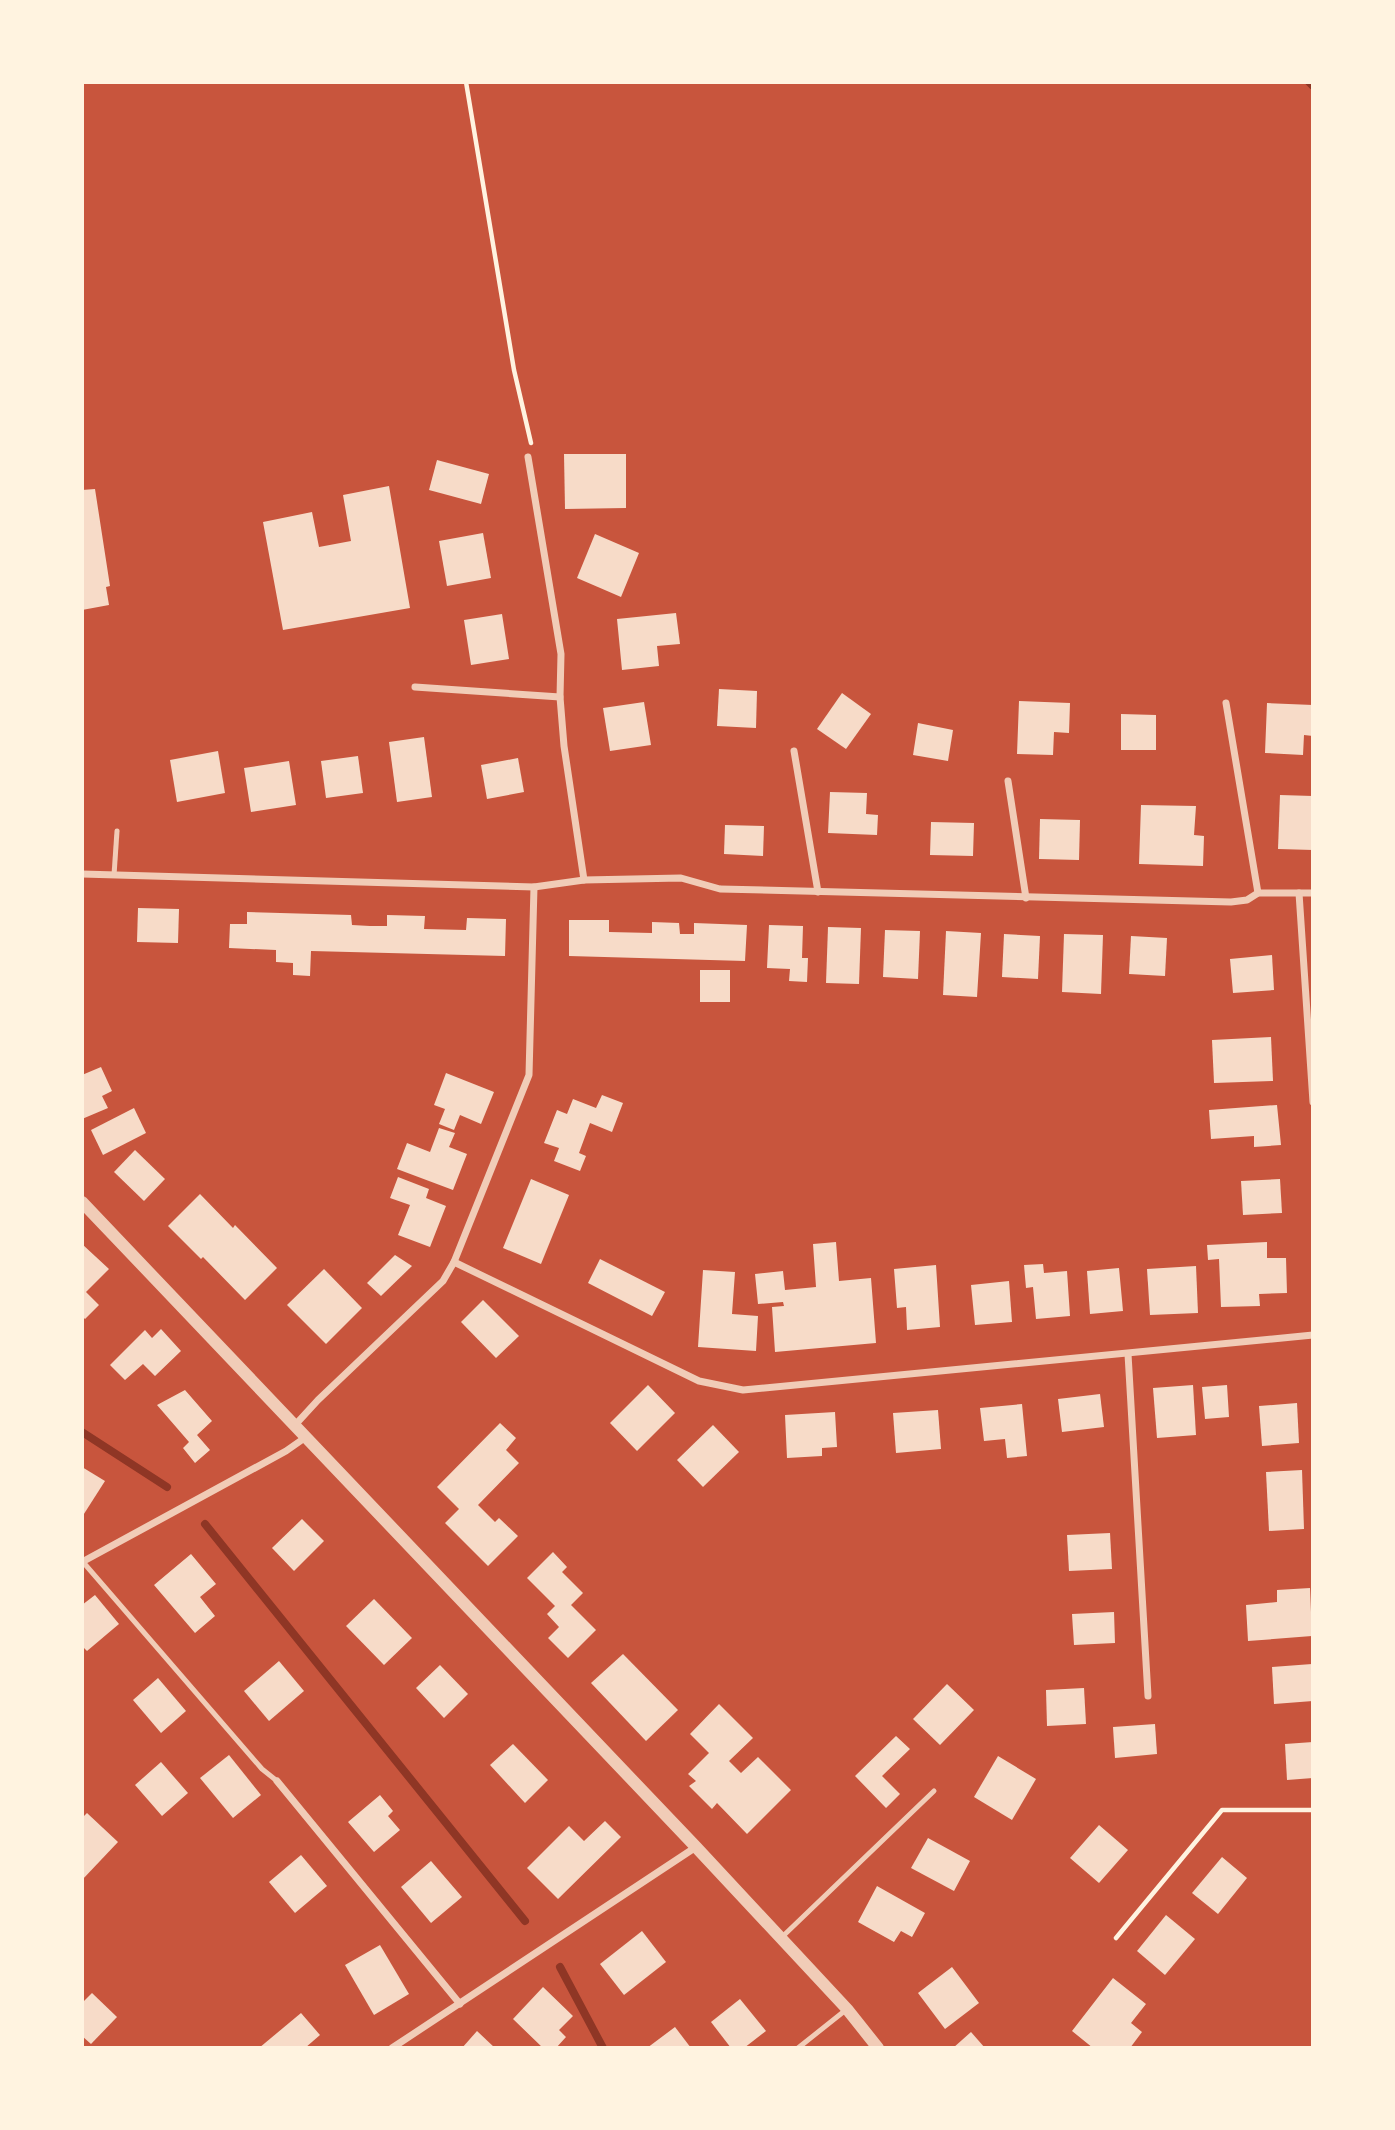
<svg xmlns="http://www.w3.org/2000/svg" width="1395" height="2130" viewBox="0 0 1395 2130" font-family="'Work Sans',sans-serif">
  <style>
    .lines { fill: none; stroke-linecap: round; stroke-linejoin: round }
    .stream { stroke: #8f3625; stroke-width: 8 }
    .building { fill: #f7dbc8 }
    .path { stroke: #fff3e0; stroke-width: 4.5 }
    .service { stroke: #f1ccb7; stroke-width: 5 }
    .minor { stroke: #f1ccb7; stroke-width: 7 }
    .tertiary { stroke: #f1ccb7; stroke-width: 12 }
  </style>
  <rect width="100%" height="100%" fill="#c8553d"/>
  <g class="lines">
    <g class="stream">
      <path d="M1309 82 1313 86"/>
      <path d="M82 1432 167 1487"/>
      <path d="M205 1524 525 1921"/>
      <path d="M560 1967 603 2048"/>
    </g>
  </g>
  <g class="building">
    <path d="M564 454H626V508L565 509Z"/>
    <path d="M437 460 489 474 481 504 429 490Z"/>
    <path d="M389 486 410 608 283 630 263 522 312 512 319 547 351 541 343 495Z"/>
    <path d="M95 489 110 586 106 587 109 605 82 610V490Z"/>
    <path d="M483 533 491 578 447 586 439 541Z"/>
    <path d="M595 534 639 553 621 597 577 578Z"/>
    <path d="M676 613 680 644 657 646 659 666 622 670 617 619Z"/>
    <path d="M502 614 509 659 471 665 464 620Z"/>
    <path d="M719 689 757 691 756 728 717 726Z"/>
    <path d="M842 693 871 714 846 749 817 729Z"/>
    <path d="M1019 701 1070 703 1069 733 1054 732 1053 755 1017 754Z"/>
    <path d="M644 702 651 745 610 751 603 708Z"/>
    <path d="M1267 703 1313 705V736L1304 735 1303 755 1265 753Z"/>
    <path d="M1121 714 1156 715V750H1121Z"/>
    <path d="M918 723 953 730 948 761 913 755Z"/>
    <path d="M424 737 432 797 397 802 389 742Z"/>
    <path d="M218 751 225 793 177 802 170 760Z"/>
    <path d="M358 756 363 793 326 798 321 761Z"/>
    <path d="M518 758 524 792 487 799 481 765Z"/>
    <path d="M289 761 296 805 251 812 244 768Z"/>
    <path d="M830 792 867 793 866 814 878 815 877 835 828 833Z"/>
    <path d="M1280 795 1313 796V850L1278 849Z"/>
    <path d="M1141 805 1196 806 1194 835 1204 836 1203 866 1139 864Z"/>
    <path d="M1040 819 1080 820 1079 860 1039 859Z"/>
    <path d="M931 822 974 823 973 856 930 855Z"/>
    <path d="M725 825 764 826 763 856 724 854Z"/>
    <path d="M138 908 179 909 178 943 137 942Z"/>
    <path d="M247 912 351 915 352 925 370 926H387V915L425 916 424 929 466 930 467 918 506 919 505 956 311 951 310 976 293 975V963L276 962V950L229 948 230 924H247Z"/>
    <path d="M569 920H609V932L652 933V922L679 923 680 934H694V923L747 925 745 961 569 956Z"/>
    <path d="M769 925 803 926 802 958H808L807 982 789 981 790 969 767 968Z"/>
    <path d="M828 927 861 928 859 984 826 983Z"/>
    <path d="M885 930 920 931 918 979 883 977Z"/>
    <path d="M946 931 981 933 977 997 943 995Z"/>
    <path d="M1004 934 1040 936 1038 979 1002 977Z"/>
    <path d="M1064 934 1103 935 1101 994 1062 992Z"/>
    <path d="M1131 936 1167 938 1165 976 1129 974Z"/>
    <path d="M1272 955 1274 990 1233 993 1230 959Z"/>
    <rect x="700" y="970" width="30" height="32"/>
    <path d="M1271 1037 1273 1081 1214 1083 1212 1040Z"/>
    <path d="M101 1067 112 1091 102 1096 108 1108 82 1119V1075Z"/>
    <path d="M446 1073 494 1092 481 1124 460 1115 454 1130 439 1124 445 1109 434 1105Z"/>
    <path d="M602 1095 623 1103 612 1132 590 1123 579 1153 586 1156 580 1171 554 1161 559 1148 544 1143 557 1110 567 1114 573 1099 596 1108Z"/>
    <path d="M1277 1105 1281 1145 1254 1147V1136L1211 1139 1209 1110Z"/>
    <path d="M134 1108 146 1133 103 1155 91 1130Z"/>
    <path d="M439 1128 455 1133 449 1147 467 1154 453 1190 397 1169 407 1143 430 1152Z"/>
    <path d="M135 1150 165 1179 144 1201 114 1172Z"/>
    <path d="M398 1177 429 1189 426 1198 446 1206 430 1247 398 1235 410 1205 390 1198Z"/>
    <path d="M531 1179 569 1195 541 1264 503 1248Z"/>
    <path d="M1280 1179 1282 1213 1243 1215 1241 1181Z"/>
    <path d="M200 1194 233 1228 235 1225 277 1268 245 1300 203 1257 201 1259 168 1226Z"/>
    <path d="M836 1242 839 1281 871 1278 876 1343 775 1352 772 1307 784 1306 783 1302 758 1304 755 1274 783 1271 785 1290 816 1287 813 1244Z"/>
    <path d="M1267 1242V1258H1286L1287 1293 1259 1294 1260 1306 1221 1307 1219 1259 1208 1260 1207 1245Z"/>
    <path d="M82 1244 109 1269 86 1292 99 1305 85 1319 82 1316Z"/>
    <path d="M395 1255 412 1266 381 1296 367 1283Z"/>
    <path d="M600 1259 665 1292 652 1316 588 1283Z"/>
    <path d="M1043 1264 1044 1273 1067 1271 1070 1316 1036 1319 1033 1287 1026 1288 1024 1265Z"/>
    <path d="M936 1265 940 1327 907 1330 906 1307 897 1308 894 1269Z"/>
    <path d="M1196 1266 1198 1313 1150 1315 1147 1269Z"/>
    <path d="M1119 1268 1123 1311 1090 1314 1087 1271Z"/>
    <path d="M324 1269 362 1308 326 1344 287 1305Z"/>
    <path d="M703 1270 735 1272 732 1314 758 1316 756 1351 698 1347Z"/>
    <path d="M1009 1281 1012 1322 975 1325 971 1285Z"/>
    <path d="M483 1300 519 1336 496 1358 461 1322Z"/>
    <path d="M161 1329 181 1351 155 1376 143 1364 125 1380 110 1365 145 1330 152 1338Z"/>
    <path d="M648 1385 675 1413 637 1451 610 1423Z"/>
    <path d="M1193 1385 1196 1435 1157 1438 1153 1388Z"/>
    <path d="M1227 1385 1229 1417 1205 1419 1202 1387Z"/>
    <path d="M185 1390 212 1421 197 1435 210 1450 195 1463 183 1448 189 1442 157 1405Z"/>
    <path d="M1100 1394 1104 1427 1062 1432 1058 1399Z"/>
    <path d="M1297 1403 1299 1443 1262 1446 1259 1406Z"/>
    <path d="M1022 1404 1027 1456 1007 1458 1005 1439 984 1441 980 1408Z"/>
    <path d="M938 1410 941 1449 896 1453 893 1413Z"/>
    <path d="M835 1412 837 1447 822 1448V1456L787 1458 785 1415Z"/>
    <path d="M500 1423 516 1438 506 1450 519 1463 478 1505 495 1522 499 1518 518 1536 488 1566 445 1523 459 1509 437 1487Z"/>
    <path d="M713 1425 739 1452 703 1487 677 1460Z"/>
    <path d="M82 1467 105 1481 82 1517Z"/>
    <path d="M1302 1470 1304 1529 1269 1531 1266 1472Z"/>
    <path d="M302 1519 324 1541 294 1571 272 1548Z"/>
    <path d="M1110 1533 1112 1569 1069 1571 1067 1535Z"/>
    <path d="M553 1552 567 1567 562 1572 583 1593 571 1605 596 1630 568 1658 548 1638 559 1627 547 1614 555 1606 527 1578Z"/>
    <path d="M191 1554 216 1584 200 1597 215 1616 195 1633 154 1585Z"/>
    <path d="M1310 1588 1312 1636 1248 1641 1246 1605 1277 1602V1590Z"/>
    <path d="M95 1595 119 1624 87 1651 82 1646V1605Z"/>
    <path d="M374 1599 412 1638 384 1665 346 1626Z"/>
    <path d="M1114 1612 1115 1643 1074 1645 1072 1614Z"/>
    <path d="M623 1654 678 1710 646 1741 591 1683Z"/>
    <path d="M279 1661 304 1691 269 1721 244 1691Z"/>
    <path d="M1312 1664 1313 1701 1274 1704 1272 1667Z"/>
    <path d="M440 1665 468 1694 444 1718 416 1688Z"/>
    <path d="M158 1678 186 1711 161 1733 133 1700Z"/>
    <path d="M947 1684 974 1710 940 1745 913 1719Z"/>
    <path d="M1084 1688 1086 1724 1047 1726 1046 1690Z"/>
    <path d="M719 1704 753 1738 729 1761 741 1773 758 1757 791 1790 747 1834 717 1803 712 1809 689 1786 696 1781 688 1774 709 1753 690 1734Z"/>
    <path d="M1155 1724 1157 1754 1115 1758 1113 1727Z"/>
    <path d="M896 1736 910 1749 882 1776 900 1794 886 1808 855 1776Z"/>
    <path d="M1313 1742V1778L1287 1780 1285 1744Z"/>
    <path d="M513 1744 548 1780 525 1803 490 1765Z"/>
    <path d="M229 1755 261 1795 233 1818 200 1778Z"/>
    <path d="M998 1756 1036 1779 1012 1820 974 1797Z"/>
    <path d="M161 1762 188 1793 162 1816 135 1785Z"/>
    <path d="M380 1795 393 1811 388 1816 400 1830 374 1852 348 1822Z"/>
    <path d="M87 1813 118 1842 82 1880V1818Z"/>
    <path d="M605 1821 621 1837 558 1899 527 1868 569 1826 584 1841Z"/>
    <path d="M1099 1825 1128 1850 1099 1883 1070 1858Z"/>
    <path d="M928 1838 970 1861 954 1891 911 1868Z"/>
    <path d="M301 1855 327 1886 295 1913 269 1882Z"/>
    <path d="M1222 1857 1247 1878 1218 1914 1192 1893Z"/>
    <path d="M431 1861 462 1897 431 1923 401 1887Z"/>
    <path d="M877 1886 925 1913 912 1937 901 1931 894 1942 858 1922Z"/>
    <path d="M1166 1915 1195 1939 1165 1975 1137 1951Z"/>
    <path d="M642 1931 666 1962 624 1995 600 1964Z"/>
    <path d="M380 1945 409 1994 374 2015 345 1965Z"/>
    <path d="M952 1967 979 2003 945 2029 918 1993Z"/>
    <path d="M1113 1978 1146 2004 1131 2023 1142 2032 1130 2048H1093L1072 2031Z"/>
    <path d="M543 1987 573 2016 559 2030 566 2037 556 2048H543L513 2019Z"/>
    <path d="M92 1993 117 2017 91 2044 82 2036V2003Z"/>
    <path d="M740 1999 766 2031 744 2048H731L711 2022Z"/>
    <path d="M301 2013 320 2035 305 2048H259Z"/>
    <path d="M675 2027 691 2048H647Z"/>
    <path d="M477 2031 495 2048H462Z"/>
    <path d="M971 2032 985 2048H953Z"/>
  </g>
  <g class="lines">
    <g class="path">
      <path d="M466 82 514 370 531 443"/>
      <path d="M1116 1938 1222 1810H1313"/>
    </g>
    <g class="service">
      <path d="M114 875 117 831"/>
      <path d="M83 1562 262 1769 277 1781"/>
      <path d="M781 1938 934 1791"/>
      <path d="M798 2048 847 2009"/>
    </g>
    <g class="minor">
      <path d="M528 457 561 654 560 697 564 746 584 880"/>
      <path d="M415 687 560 697"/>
      <path d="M1226 703 1258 893"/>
      <path d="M794 751 818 892"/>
      <path d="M1008 781 1026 898"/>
      <path d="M82 874 534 887 584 880 681 878 720 889 1231 902 1247 900 1258 893H1313"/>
      <path d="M1299 893 1313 1102"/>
      <path d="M454 1262 699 1381 743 1390 1313 1335"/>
      <path d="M1128 1354 1148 1696"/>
      <path d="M296 1424 318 1400 443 1281 454 1262 529 1075 534 887"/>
      <path d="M82 1562 286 1451 306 1437"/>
      <path d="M277 1781 460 2004"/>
      <path d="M392 2048 696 1847"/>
    </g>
    <path class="tertiary" d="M82 1202 696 1847 847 2009 878 2048"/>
  </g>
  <rect width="1395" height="2130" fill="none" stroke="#fff3e0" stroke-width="168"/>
</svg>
